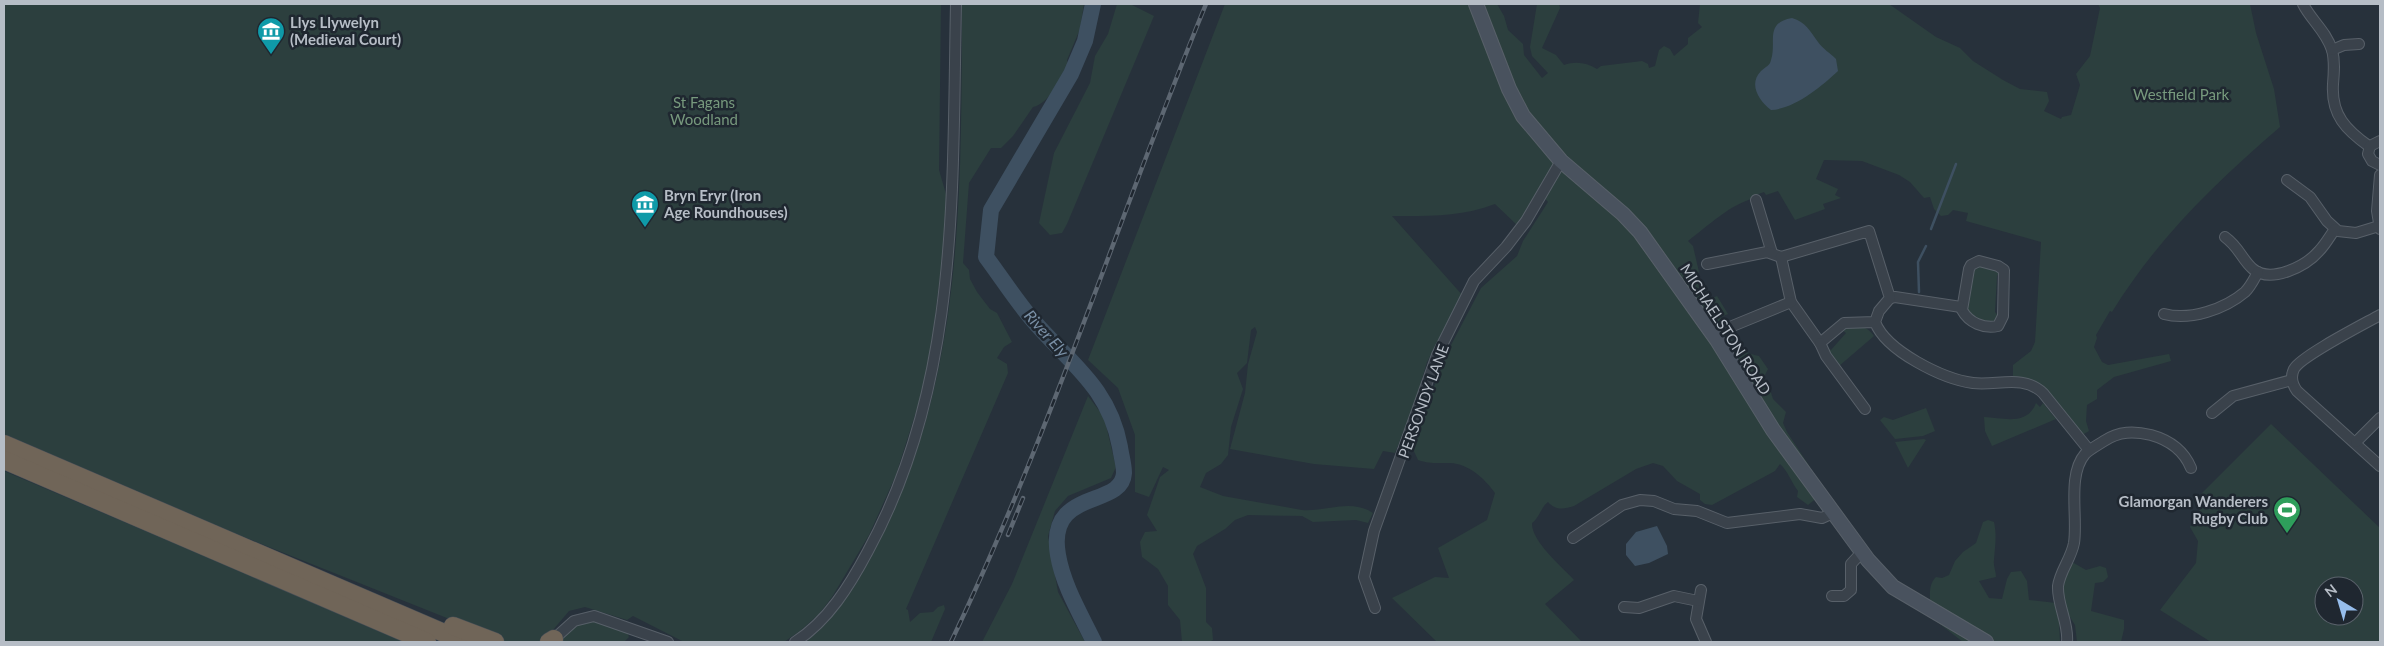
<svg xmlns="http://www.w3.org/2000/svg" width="2384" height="646" viewBox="0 0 2384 646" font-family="Lato,sans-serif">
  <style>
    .green { fill: #2c3f3e; fill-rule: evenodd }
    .water { fill: #3e5061 }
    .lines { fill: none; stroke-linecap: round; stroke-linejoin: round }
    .stream { stroke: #3e5061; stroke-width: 2.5 }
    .river { stroke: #3e5061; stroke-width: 16 }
    .street-casing { stroke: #586069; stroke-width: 12 }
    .secondary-casing { stroke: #586069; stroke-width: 16 }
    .highway-casing { stroke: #454d56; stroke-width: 19 }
    .street { stroke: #3a424b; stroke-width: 10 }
    .secondary { stroke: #49525e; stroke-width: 14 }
    .highway { stroke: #706558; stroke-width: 18 }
    .rail-casing { stroke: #5d6772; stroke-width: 4.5 }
    .rail { stroke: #1f2730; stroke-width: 2.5; stroke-dasharray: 8; stroke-linecap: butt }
    .labels { text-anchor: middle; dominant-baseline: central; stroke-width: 5; stroke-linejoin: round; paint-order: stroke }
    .poi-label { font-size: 15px; font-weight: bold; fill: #b6bdc6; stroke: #1f2730; text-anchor: start }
    .park-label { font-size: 15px; fill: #77997d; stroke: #1f2730 }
    .street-label { font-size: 15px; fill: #b6bdc6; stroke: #1f2730 }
    .water-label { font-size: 16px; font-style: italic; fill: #7a90a6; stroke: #1f2730 }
  </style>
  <rect width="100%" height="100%" fill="#27313b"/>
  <g class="green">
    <path d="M4 4H941L939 170 946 194 943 251 931 350 920 399 896 475 869 535 832 597 819 614 800 631 784 642H684L633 616 627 620 585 607 569 611 547 637 537 642H507L234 533 4 434Z"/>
    <path d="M962 4H1084L1080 29 1067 60 1068 65C1061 78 1049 104 1033 107L1013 136 1001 148H991L969 183 963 263 969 270 970 279 977 292 990 309 997 313 1012 342 1004 347 997 358 1007 364 1008 373 906 609 908 610 910 622 920 613 933 612 938 607 944 605 945 609 931 642H806C841 614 864 573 884 532 965 365 961 186 962 4Z"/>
    <path d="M1117 4H1130L1154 16 1067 224 1062 233 1050 235 1039 223 1054 153 1090 83 1095 56 1108 34Z"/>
    <path d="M1225 4H1497L1504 16 1508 30 1523 44 1524 55 1542 78 1548 73 1532 56 1530 47 1537 4H1559L1560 8 1542 48 1556 55 1564 65C1575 61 1586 62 1597 69L1601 66 1642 61 1648 64 1649 68 1655 66 1659 50 1664 46 1670 49 1674 56 1688 44V38L1702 27 1698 23 1700 4H1889L1936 37 1960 48 1973 61 2003 80 2020 89 2047 92 2049 101 2044 111 2061 119 2062 117 2071 115 2080 85 2076 74 2090 56 2100 8 2098 4H2250L2256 33 2274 89 2280 127C2215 183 2157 239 2112 312L2110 311 2096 335 2097 338 2094 347 2102 362 2108 365 2169 354 2171 361 2114 377 2097 390V399L2087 405 2086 421 2089 431 2082 435 2030 380 2013 377V365L2031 351 2035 342 2041 242 1966 221 1968 213 1953 210 1948 215 1941 216 1934 209 1930 197 1924 198 1910 182 1899 175 1862 161 1824 160 1816 179 1838 189 1835 195 1841 198 1823 204 1825 209 1795 220 1778 191 1766 195 1764 192 1756 195 1755 198C1730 204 1708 226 1688 241L1693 246 1699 272 1693 274 1710 299 1717 296 1728 314 1721 317C1728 338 1735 351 1759 356L1768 369 1763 379 1768 383 1773 399 1786 412 1783 423 1787 432 1810 467 1818 497 1808 505 1797 497 1798 491C1791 482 1788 471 1780 464L1775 471 1712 505 1705 504 1700 500V494L1677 481 1663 466 1653 463 1636 469 1574 506C1564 509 1556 511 1548 502 1541 507 1540 517 1532 523 1531 541 1562 567 1574 580L1545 604 1582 642H1437L1392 598 1435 577 1449 578 1438 548 1487 520 1495 493C1484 478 1469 464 1450 463 1437 463 1430 464 1418 460L1404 430 1395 453 1383 451 1374 469 1314 464 1230 449 1245 393 1248 364 1257 332 1255 327 1251 330 1247 363 1237 373 1243 389 1231 427 1228 455 1221 464 1206 473 1200 487 1223 496 1302 510C1326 512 1351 498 1373 513L1368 523 1356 520 1313 522 1302 516 1248 515 1235 520 1225 529 1197 546 1193 554 1206 588V622L1212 628 1213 640 1209 642H1182L1180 620 1168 605V586L1158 569 1142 557 1140 542 1145 532 1157 531 1147 515 1160 477 1169 470 1163 467 1149 497 1135 492V435L1118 388 1088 360ZM1544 197 1548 202 1523 241 1517 256 1481 288 1449 349 1432 392V403L1416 399 1427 362 1449 319 1464 297 1392 216C1428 216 1461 217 1495 204L1519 227Z"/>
    <path d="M1977 265 1996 269 2000 272 1997 276 1995 312 1999 317 1995 322H1979L1967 310 1973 269Z"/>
    <path d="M1843 327C1857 327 1865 323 1874 336L1839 366 1826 346 1831 350 1846 333 1841 329Z"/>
    <path d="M1088 396 1104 417 1116 467 1111 478 1068 496 1055 511 1048 536 1058 592 1085 642H982L1012 584Z"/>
    <path d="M2036 403 2040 407 2043 403 2056 419 1992 446 1985 431 1984 417C2004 418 2027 426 2036 403Z"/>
    <path d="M1926 408 1935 431 1923 436 1895 439 1880 420 1884 417 1893 420Z"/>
    <path d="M2271 424 2380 528V642H2211L2160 610 2196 563 2198 541 2190 527 2206 499 2200 495ZM2324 586H2354V616H2324Z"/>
    <path d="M1924 439 1926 440 1908 468 1895 442Z"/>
    <path d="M4 471 408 642H4Z"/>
    <path d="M1988 520 1994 522C1997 536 1995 546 1994 560 1993 566 1996 571 1996 577L1979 581 1989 598 2002 599 2007 579 2011 572 2021 571 2027 581 2029 600 2056 603 2072 562 2086 570 2100 566 2106 568 2108 577 2103 582 2095 583 2091 611 2124 620V629L2121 642H2077L2075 625 2068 614 2059 622 2060 642H1963L1932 618C1931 606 1926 586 1936 577L1942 578 1949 575 1955 561 1963 552 1976 543 1983 522Z"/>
    <path d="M594 619 627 632 629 637 625 641 630 642H560L578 623Z"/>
  </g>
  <g class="water">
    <path d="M1792 18C1806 22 1810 31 1818 42 1823 49 1830 53 1836 59L1838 71C1821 87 1794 109 1771 110 1759 101 1748 84 1761 71 1765 67 1770 66 1771 60 1777 42 1764 23 1792 18Z"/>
    <path d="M1657 526 1667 546 1668 554 1649 563 1635 566 1626 555V544L1636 532Z"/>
  </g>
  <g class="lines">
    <g class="stream">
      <path d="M1931 229 1956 164"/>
      <path d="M1919 292 1918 262 1926 246"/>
    </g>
    <path class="river" d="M1093 4 1085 41 1071 74 991 210 986 257C1001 277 1015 299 1031 318 1068 362 1109 386 1120 447 1121 455 1124 464 1124 473 1122 509 1046 487 1058 555 1063 585 1081 615 1094 642"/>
    <g class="street-casing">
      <g id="street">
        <path d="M2303 4C2311 20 2326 31 2332 50 2335 61 2334 72 2333 84 2331 115 2346 130 2370 147"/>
        <path d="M2332 50 2344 45 2359 44"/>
        <path d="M2380 141 2370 146 2368 154 2372 161 2380 165"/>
        <path d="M2380 175 2377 211 2380 229"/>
        <path d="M2287 180 2310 197 2327 221 2338 231 2356 233 2379 226"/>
        <path d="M1756 200 1772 253"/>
        <path d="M2225 237C2240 248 2242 260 2253 269 2271 284 2306 266 2319 251 2325 245 2330 236 2335 229"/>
        <path d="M1979 261 1998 266 2004 270 2003 316 1998 326C1984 329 1969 323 1962 310L1969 269 1971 265Z"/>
        <path d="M1707 264 1767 252 1781 257"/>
        <path d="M1890 298 1895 297 1961 307"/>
        <path d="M2164 314C2190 321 2225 309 2245 292 2251 286 2254 279 2258 272"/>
        <path d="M2380 315C2364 324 2301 356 2294 369 2290 377 2292 384 2297 391L2380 466"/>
        <path d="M1875 322 1879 311 1890 298 1869 231 1781 257 1791 302 1820 343 1844 323 1875 322C1886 351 1943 379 1973 383 1997 386 2023 374 2043 393L2089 450"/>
        <path d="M1730 327 1791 302"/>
        <path d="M1820 343 1826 356 1865 409"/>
        <path d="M2212 413 2233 396 2292 380"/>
        <path d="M2356 442 2380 418"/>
        <path d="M1573 538 1622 505 1640 500 1654 501 1674 509 1697 511 1727 523 1800 514 1822 518 1833 513"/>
        <path d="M1701 590 1696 619 1706 642"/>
        <path d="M1832 596H1844L1851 590V564L1862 552"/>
        <path d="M1624 607 1639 608 1674 596 1698 601"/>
        <path d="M1375 608 1364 577 1374 531 1437 355 1474 281 1506 247 1526 221 1561 161"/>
        <path d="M554 639 574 621 594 616 668 642"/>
        <path d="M795 642C828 621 850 585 868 551 960 382 952 190 956 4"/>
        <path d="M2067 642C2069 623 2057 605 2058 586 2060 571 2071 559 2074 543 2078 517 2067 475 2085 454 2090 449 2098 445 2104 441 2119 431 2134 431 2151 435 2169 440 2184 451 2191 468"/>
      </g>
    </g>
    <g class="secondary-casing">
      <path id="secondary" d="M1476 4 1509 89 1523 116 1561 161 1623 214 1640 232 1717 340 1773 430 1868 560 1893 587 1986 642"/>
    </g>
    <g class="highway-casing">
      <g id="highway">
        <path d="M4 444 465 642"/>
        <path d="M4 460 427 642"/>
        <path d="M453 626 495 642"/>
        <path d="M549 642 554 639"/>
      </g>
    </g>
    <use href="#street" class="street"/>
    <use href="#secondary" class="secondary"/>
    <use href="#highway" class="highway"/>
    <g class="rail-casing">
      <g id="rail">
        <path d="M1008 535 1023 498"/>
        <path d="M951 642C1050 435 1119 216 1206 4"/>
      </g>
    </g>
    <use href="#rail" class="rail"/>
  </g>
  <defs>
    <g id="museum-pin" transform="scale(1.4375)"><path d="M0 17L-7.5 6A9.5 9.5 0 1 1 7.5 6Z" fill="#0f9aa8" stroke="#1f2730"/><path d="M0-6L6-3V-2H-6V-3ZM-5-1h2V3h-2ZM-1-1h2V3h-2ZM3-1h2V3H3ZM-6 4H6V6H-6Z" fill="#fff"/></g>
    <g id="stadium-pin" transform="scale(1.4375)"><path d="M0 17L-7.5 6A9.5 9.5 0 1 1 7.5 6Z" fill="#2e9e5b" stroke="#1f2730"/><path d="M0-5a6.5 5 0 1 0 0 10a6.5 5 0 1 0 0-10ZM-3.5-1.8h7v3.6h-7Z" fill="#fff"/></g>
  </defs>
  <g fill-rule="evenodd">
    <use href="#museum-pin" x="271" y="31"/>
    <use href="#museum-pin" x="645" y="204"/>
    <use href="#stadium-pin" x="2287" y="510"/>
  </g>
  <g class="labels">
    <g class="poi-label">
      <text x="290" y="22">Llys Llywelyn<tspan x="290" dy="17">(Medieval Court)</tspan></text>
      <text x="664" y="195">Bryn Eryr (Iron<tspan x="664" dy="17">Age Roundhouses)</tspan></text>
      <text x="2268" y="501" text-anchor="end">Glamorgan Wanderers<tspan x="2268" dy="17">Rugby Club</tspan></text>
    </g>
    <g class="park-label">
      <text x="2181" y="94">Westfield Park</text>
      <text x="704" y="102">St Fagans<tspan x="704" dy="17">Woodland</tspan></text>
    </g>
    <g class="street-label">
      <text transform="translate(1726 329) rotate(57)">MICHAELSTON ROAD</text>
      <text transform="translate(1423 401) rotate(-70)">PERSONDY LANE</text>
    </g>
    <g class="water-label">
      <text transform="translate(1047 333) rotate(48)">River Ely</text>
    </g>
  </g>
  <rect width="2384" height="646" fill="none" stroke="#b6bdc6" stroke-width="10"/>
  <g transform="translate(2339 601) rotate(322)"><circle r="24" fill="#1f2730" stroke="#5b636c"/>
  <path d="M0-4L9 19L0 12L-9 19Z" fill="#96bdeb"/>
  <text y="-8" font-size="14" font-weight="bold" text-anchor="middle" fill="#b6bdc6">N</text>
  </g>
</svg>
